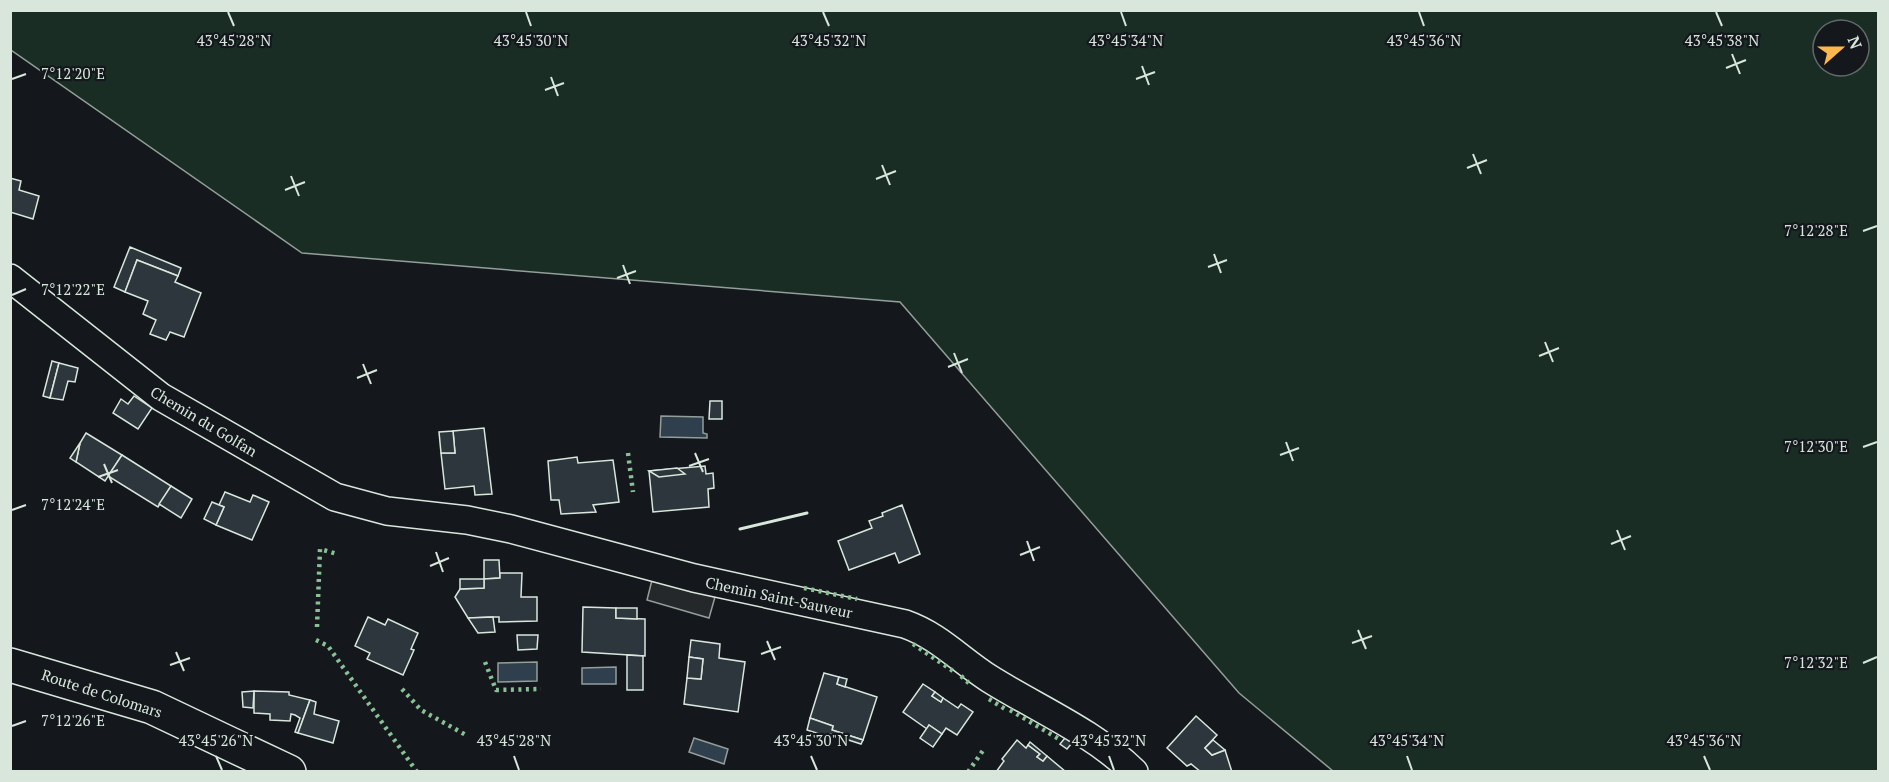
<svg xmlns="http://www.w3.org/2000/svg" width="1889" height="782" viewBox="0 0 1889 782" font-family="'PT Serif',serif">
  <style>
    .green { fill: #1a2d24; stroke: #939e99; stroke-width: 1.5; fill-rule: evenodd }
    .parking { fill: #24282b; stroke: #939e99; stroke-width: 1.5 }
    .water { fill: #2f3f4d; stroke: #939e99; stroke-width: 1.5 }
    .building { fill: #2c363c; stroke: #d8e6dc; stroke-width: 1.5 }
    .lines { fill: none; stroke-linecap: round; stroke-linejoin: round }
    .street-casing { stroke: #d8e6dc; stroke-width: 30 }
    .secondary-casing { stroke: #d8e6dc; stroke-width: 36 }
    .street { stroke: #14181c; stroke-width: 27 }
    .secondary { stroke: #14181c; stroke-width: 33 }
    .hedge { stroke: #8ac095; stroke-width: 4.5; stroke-dasharray: 3 4.5; stroke-linecap: butt }
    .wall { stroke: #d8e6dc; stroke-width: 3 }
    .ticks { fill: none; stroke: #d8e6dc; stroke-width: 2 }
    .labels { text-anchor: middle; dominant-baseline: central; stroke-width: 4.5; stroke-linejoin: round; paint-order: stroke }
    .street-label { font-size: 15px; fill: #d8e6dc; stroke: #14181c }
    .ticks-label { font-size: 15px; text-anchor: middle; fill: #d8e6dc; stroke: #14181c; stroke-width: 4.5; stroke-linejoin: round; paint-order: stroke }
  </style>
  <rect width="100%" height="100%" fill="#14181c"/>
  <path class="green" d="M11 10 1878 11V771H1333L1239 693 900 302 302 253 11 50ZM1823 30H1859V66H1823Z"/>
  <path class="parking" d="M652 580 715 597 709 618 647 600Z"/>
  <g class="water">
    <path d="M661 416 703 417V433L707 434V438L660 437Z"/>
    <path d="M537 662V681L498 682V663Z"/>
    <path d="M616 667V684H582V668Z"/>
    <path d="M694 738 728 749 724 764 689 752Z"/>
  </g>
  <g class="building">
    <path d="M10 178 21 181 19 190 39 196 33 219 10 212Z"/>
    <path d="M130 247 181 268 178 276 137 260 125 292 114 287Z"/>
    <path d="M137 260 178 276 175 282 201 293 184 337 170 332 166 340 150 334 156 320 143 314 148 301 125 292Z"/>
    <path d="M52 361 59 363 50 398 43 396Z"/>
    <path d="M59 363 78 368 75 382 68 381 63 400 50 398Z"/>
    <path d="M134 396 152 408 138 429 113 413 121 399 128 404Z"/>
    <path d="M710 401H722V419H709Z"/>
    <path d="M484 428 492 494 475 495 474 486 445 489 441 453H455L453 431Z"/>
    <path d="M453 431 455 453H441L439 432Z"/>
    <path d="M86 433 122 455 105 481 76 462 80 443Z"/>
    <path d="M80 443 76 462 70 458Z"/>
    <path d="M122 455 171 486 158 507 108 476Z"/>
    <path d="M577 457 578 463 613 460 619 502 593 505 596 512 561 514 559 500H551L548 461Z"/>
    <path d="M705 466 706 474 713 473 714 488 708 489 709 507 653 512 649 471Z"/>
    <path d="M677 468 685 474 659 477 649 471Z"/>
    <path d="M171 486 192 499 181 518 159 504Z"/>
    <path d="M225 492 250 502 253 495 269 502 252 540 216 525 224 507 219 505Z"/>
    <path d="M212 502 224 507 216 525 204 519Z"/>
    <path d="M902 505 920 554 899 563 895 553 849 570 838 541 872 528 869 521 883 516 882 513Z"/>
    <path d="M484 560H499L500 578 484 579Z"/>
    <path d="M500 573H522L521 597H537V621L499 622V617H493L468 618 455 597 460 589 484 588V579L500 578Z"/>
    <path d="M460 579H484V588L460 589Z"/>
    <path d="M583 607 616 608V618L645 619V656L582 652Z"/>
    <path d="M616 608H637V619L616 618Z"/>
    <path d="M368 617 385 625 388 619 418 633 411 649 414 650 403 675 367 659 370 653 355 646Z"/>
    <path d="M493 617 495 632 478 633 468 618Z"/>
    <path d="M517 635H538L537 649 518 650Z"/>
    <path d="M691 640 720 644 719 658 745 662 738 712 684 704 687 678 701 679 703 659 689 657Z"/>
    <path d="M627 655 643 656V690H627Z"/>
    <path d="M689 657 703 659 701 679 687 678Z"/>
    <path d="M824 673 839 677 837 684 877 697 863 740 832 730 833 726 810 718Z"/>
    <path d="M839 677 847 679 845 687 837 684Z"/>
    <path d="M923 684 935 692 932 696 941 702 943 698 958 708 961 704 973 712 957 735 946 728 942 734 929 725 927 729 903 712Z"/>
    <path d="M254 691 289 692V695L310 700 298 733 295 732 300 718 295 715 291 714 290 721 270 720V714L254 713Z"/>
    <path d="M254 691 253 708 243 707 242 692Z"/>
    <path d="M935 692 943 698 941 702 932 696Z"/>
    <path d="M310 700 316 702 314 714 339 721 333 743 298 733Z"/>
    <path d="M1196 716 1217 735 1205 748 1212 755 1225 750 1232 772H1201L1191 764 1187 766 1167 748Z"/>
    <path d="M810 718 833 726 832 730 863 740 861 744 830 734 829 737 807 730Z"/>
    <path d="M929 725 942 734 933 747 920 738Z"/>
    <path d="M1065 738 1072 743 1067 749 1060 744Z"/>
    <path d="M1017 740 1026 748 1028 745 1040 754 1037 757 1043 761 1047 756 1066 772H996L1004 761 1002 759Z"/>
    <path d="M1213 740 1225 750 1212 755 1205 748Z"/>
    <path d="M1030 742 1047 756 1043 761 1037 757 1040 754 1028 745Z"/>
  </g>
  <g class="lines">
    <g class="street-casing">
      <path id="street" d="M10 278 161 397 335 497 387 511 467 520 511 529 694 578 905 624C939 636 960 660 990 679 1038 709 1093 732 1134 772"/>
    </g>
    <g class="secondary-casing">
      <path id="secondary" d="M10 665 152 707 289 772"/>
    </g>
    <use href="#street" class="street"/>
    <use href="#secondary" class="secondary"/>
    <g class="hedge">
      <path d="M628 453 633 492"/>
      <path d="M804 588 857 599"/>
      <path d="M317 627 320 549 337 554"/>
      <path d="M316 640 328 646 417 772"/>
      <path d="M913 644 953 671"/>
      <path d="M485 662 496 690 541 689"/>
      <path d="M961 676 971 685"/>
      <path d="M402 689 421 710 466 735"/>
      <path d="M989 699 1005 709"/>
      <path d="M1010 710 1059 739"/>
      <path d="M968 772 984 749"/>
    </g>
    <path class="wall" d="M740 529 807 513"/>
  </g>
  <path class="ticks" d="M228 12 234 26M526 12 531 26M823 12 829 26M1121 12 1126 26M1419 12 1424 26M1716 12 1722 26M1732 54 1740 74M1142 66 1149 85M1726 68 1746 60M551 77 558 96M12 79 26 74M1136 79 1155 72M545 90 564 83M1473 154 1481 174M882 165 890 185M1467 168 1487 160M291 176 299 196M876 179 896 171M285 190 305 182M1863 231 1877 226M1214 254 1221 273M623 265 630 284M1208 267 1227 260M617 278 636 271M12 295 26 289M1545 342 1553 362M954 353 962 373M1539 356 1559 348M363 364 371 384M948 367 968 359M357 378 377 370M1286 442 1293 461M1863 447 1877 442M695 453 703 472M1280 455 1299 448M104 464 112 483M689 466 709 459M98 477 118 470M12 510 26 505M1617 530 1625 550M1027 541 1034 561M1611 544 1631 536M436 552 443 572M1020 555 1040 547M430 566 449 558M1358 630 1366 649M767 641 775 660M1352 643 1372 636M176 652 184 671M761 654 781 647M1863 663 1877 657M170 665 190 658M12 726 26 721M216 756 222 770M514 756 519 770M811 756 817 770M1109 756 1114 770M1407 756 1412 770M1704 756 1710 770"/>
  <g class="labels">
    <g class="street-label">
      <text transform="translate(204 421) rotate(31)">Chemin du Golfan</text>
      <text transform="translate(779 597) rotate(12)">Chemin Saint-Sauveur</text>
      <text transform="translate(102 693) rotate(18)">Route de Colomars</text>
    </g>
  </g>
  <g class="ticks-label">
    <text x="234" y="46">43°45'28"N</text>
    <text x="531" y="46">43°45'30"N</text>
    <text x="829" y="46">43°45'32"N</text>
    <text x="1126" y="46">43°45'34"N</text>
    <text x="1424" y="46">43°45'36"N</text>
    <text x="1722" y="46">43°45'38"N</text>
    <text x="73" y="79">7°12'20"E</text>
    <text x="1816" y="236">7°12'28"E</text>
    <text x="73" y="295">7°12'22"E</text>
    <text x="1816" y="452">7°12'30"E</text>
    <text x="73" y="510">7°12'24"E</text>
    <text x="1816" y="668">7°12'32"E</text>
    <text x="73" y="726">7°12'26"E</text>
    <text x="216" y="746">43°45'26"N</text>
    <text x="514" y="746">43°45'28"N</text>
    <text x="811" y="746">43°45'30"N</text>
    <text x="1109" y="746">43°45'32"N</text>
    <text x="1407" y="746">43°45'34"N</text>
    <text x="1704" y="746">43°45'36"N</text>
  </g>
  <rect width="1889" height="782" fill="none" stroke="#d8e6dc" stroke-width="24"/>
  <g transform="translate(1841 48) rotate(69)"><circle r="28" fill="#14181c" stroke="#626a69" stroke-width="1.5"/>
  <path d="M0-4.5L10 22L0 15L-10 22Z" fill="#ffb74d"/>
  <text y="-9" font-size="16" font-weight="bold" text-anchor="middle" fill="#d8e6dc">N</text>
  </g>
</svg>
